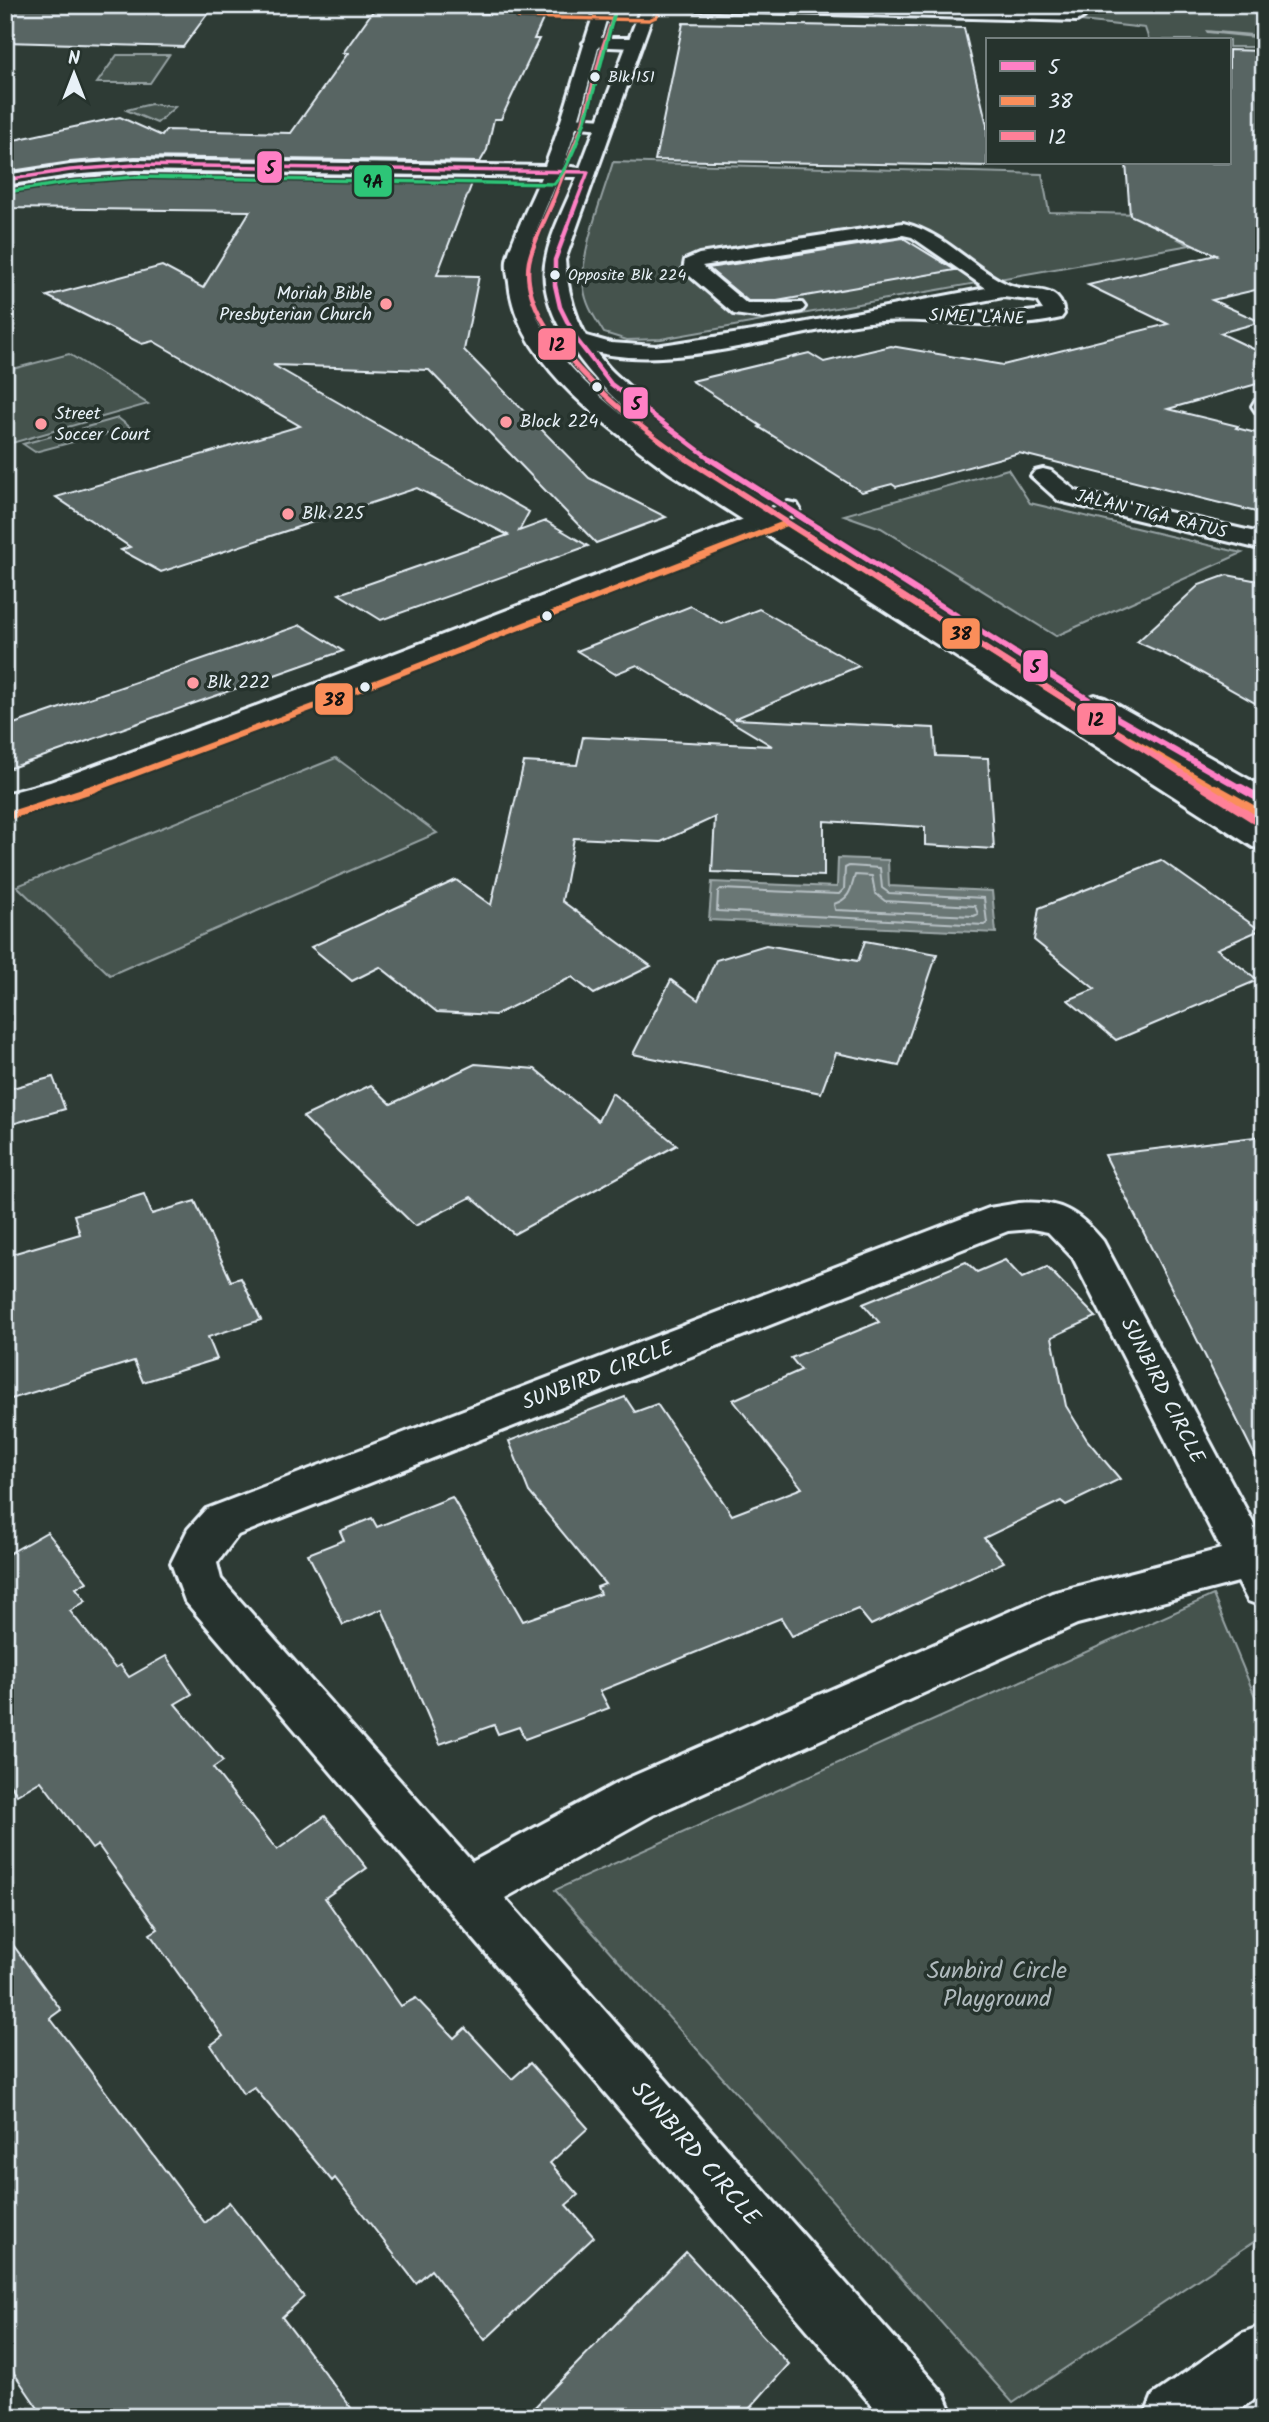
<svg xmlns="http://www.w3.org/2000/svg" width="1269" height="2422" viewBox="0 0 1269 2422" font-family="Kalam,sans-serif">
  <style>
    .green { fill: #45524e; stroke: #96a2a3; stroke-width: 2 }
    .water { fill: #6b7775; stroke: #9da8a9; stroke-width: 2 }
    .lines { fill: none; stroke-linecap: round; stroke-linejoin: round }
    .shore { stroke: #b6c0c4; stroke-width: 2 }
    .stream { fill: #9da8a9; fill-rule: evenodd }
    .building { fill: #596563; stroke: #e8f1f8; stroke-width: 2 }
    .minor-casing { stroke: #e8f1f8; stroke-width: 6 }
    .major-casing { stroke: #e8f1f8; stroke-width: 6 }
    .minor { fill: #26332d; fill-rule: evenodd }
    .major { fill: #26332d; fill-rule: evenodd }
    .bus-1-far3-casing { stroke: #26332d; stroke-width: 6 }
    .bus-1-far2-casing { stroke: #26332d; stroke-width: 7 }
    .bus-1-far1-casing { stroke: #26332d; stroke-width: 10 }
    .bus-1-casing { stroke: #26332d; stroke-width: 12 }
    .bus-2-far2-casing { stroke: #26332d; stroke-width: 6 }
    .bus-2-far1-casing { stroke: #26332d; stroke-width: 10 }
    .bus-2-casing { stroke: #26332d; stroke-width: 12 }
    .bus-3-far3-casing { stroke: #26332d; stroke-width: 6 }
    .bus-3-far2-casing { stroke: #26332d; stroke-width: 7 }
    .bus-3-far1-casing { stroke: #26332d; stroke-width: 10 }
    .bus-3-casing { stroke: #26332d; stroke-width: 12 }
    .bus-4-casing { stroke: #26332d; stroke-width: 6 }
    .bus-1-far3 { stroke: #ff80c5; stroke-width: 3.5 }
    .bus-1-far2 { stroke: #ff80c5; stroke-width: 4.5 }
    .bus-1-far1 { stroke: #ff80c5; stroke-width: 6 }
    .bus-1 { stroke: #ff80c5; stroke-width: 8 }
    .bus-2-far2 { stroke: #fa8e5a; stroke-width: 3.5 }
    .bus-2-far1 { stroke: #fa8e5a; stroke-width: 6 }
    .bus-2 { stroke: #fa8e5a; stroke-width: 8 }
    .bus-3-far3 { stroke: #ff8098; stroke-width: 3.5 }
    .bus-3-far2 { stroke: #ff8098; stroke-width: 4.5 }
    .bus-3-far1 { stroke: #ff8098; stroke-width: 6 }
    .bus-3 { stroke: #ff8098; stroke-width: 8 }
    .bus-4 { stroke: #2dc577; stroke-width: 3.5 }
    .bus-dot { fill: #e8f1f8; stroke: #26332d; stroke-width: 2.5 }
    .poi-dot { fill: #ff9aa2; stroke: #26332d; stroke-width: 2.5 }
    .labels { text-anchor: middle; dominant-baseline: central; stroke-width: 7; stroke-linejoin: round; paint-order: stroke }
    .far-bus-label { font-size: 16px; fill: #e8f1f8; stroke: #26332d; text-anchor: start }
    .far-poi-label { font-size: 18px; fill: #e8f1f8; stroke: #26332d; text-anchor: start }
    .far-street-label { font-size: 18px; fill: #e8f1f8; stroke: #26332d }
    .street-label { font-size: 21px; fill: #e8f1f8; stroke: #26332d }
    .near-park-label { font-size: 24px; fill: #afb9bc; stroke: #26332d }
    .near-street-label { font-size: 24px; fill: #e8f1f8; stroke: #26332d }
    .line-badge { stroke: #26332d; stroke-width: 2.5 }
    .pale-badge-label { font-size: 19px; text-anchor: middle; font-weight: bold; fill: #111 }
  </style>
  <rect width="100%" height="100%" fill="#2e3b35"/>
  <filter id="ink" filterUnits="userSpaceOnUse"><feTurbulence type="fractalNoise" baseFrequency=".0143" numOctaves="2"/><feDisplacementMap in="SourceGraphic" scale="14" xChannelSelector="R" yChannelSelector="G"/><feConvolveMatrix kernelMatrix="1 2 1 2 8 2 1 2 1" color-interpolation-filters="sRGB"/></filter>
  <g filter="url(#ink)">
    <g class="green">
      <path d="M1067 5H1264V47H1229V40H1149L1145 28 1081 21 1079 15Z"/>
      <path d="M117 55H169L150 83H97Z"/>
      <path d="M151 104 175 107 157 123 126 110Z"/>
      <path d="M613 162 1042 174 1049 212 1143 214 1210 230 1178 239 1190 245 661 339 627 340 604 333C596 319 586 306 584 289 578 257 603 195 613 162Z"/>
      <path d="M69 354 148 404 5 445V371Z"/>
      <path d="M118 418 131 428 95 437 83 428Z"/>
      <path d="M74 430 84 439 35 452 23 444Z"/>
      <path d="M1008 469 1030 503 1242 553 1056 636 881 528 844 515Z"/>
      <path d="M336 758 437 833 110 975 17 886Z"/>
      <path d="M1213 1595 1264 1718V2235L1013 2403 555 1890Z"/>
    </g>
    <path class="water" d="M838 858 888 860 889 886 992 891 996 933 709 920 712 882 837 887Z"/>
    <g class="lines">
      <g class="shore">
        <path d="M849 866 880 868 882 888 889 893 984 898 987 923 984 925 717 911 718 892 721 889 839 894 844 889 845 868Z"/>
        <path d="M855 875 872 876 875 893 885 901 975 906 978 914 974 916 835 910 834 904C850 899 851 889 855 875Z"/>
      </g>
      <path class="stream" d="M1205 30 1264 35V39L1207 33Z"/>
    </g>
    <g class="building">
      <path d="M5 5 211 9 183 47 5 42Z"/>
      <path d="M373 11 545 15 534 39H539L501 119H494L487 150 480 162 135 157 70 162 5 172V142L120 117 162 136 166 130 291 133 348 53H343Z"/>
      <path d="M683 23 964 28 987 125V166L655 160Z"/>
      <path d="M1229 50 1264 51V288L1212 300 1261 322 1220 333 1264 354V382L1168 409 1238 426 1236 428 1264 435V514L1019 453 896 487 892 484 862 492 759 427 761 426 692 381 809 353 824 362 891 346 1003 365 1168 324 1088 285 1216 255 1130 215 1126 163H1229Z"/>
      <path d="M135 173 474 178 437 275 479 276 464 350 589 478 666 517 596 543 429 370 273 365 529 512 519 531 546 521 588 546 381 620 339 594 508 535 417 488 161 572 121 550 130 547 56 497 300 426 153 341 142 344 47 296 162 266 203 288 250 211 5 208V188L70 178Z"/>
      <path d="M903 238 955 270 777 301H748L708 268Z"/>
      <path d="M1227 575 1264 582V708L1182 662 1137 642 1199 585Z"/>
      <path d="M691 606 722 624 759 609 859 666 734 719 934 728 936 756 988 758 994 849 925 845V827L824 821V876L712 872 715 817 661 842 574 838 562 901 651 966 594 994 572 977 495 1015 437 1012 380 967 352 981 311 947 456 880 491 905 524 762 577 765 583 737 772 746 637 665 615 674 577 651Z"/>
      <path d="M301 625 343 651 5 770V727Z"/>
      <path d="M1161 860 1260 930 1217 949 1258 980 1116 1040 1068 1000 1095 989 1034 940 1039 908Z"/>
      <path d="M865 941 937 954 899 1066 836 1053 821 1093 633 1054 671 980 698 1000 716 960 766 945 858 961Z"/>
      <path d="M475 1064 535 1069 598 1121 612 1093 677 1145 514 1234 471 1197 415 1226 303 1117 371 1085 391 1104Z"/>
      <path d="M53 1077 65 1109 5 1126V1090Z"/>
      <path d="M1264 1136V1474L1105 1155Z"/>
      <path d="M144 1194 152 1214 195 1201 231 1281 241 1278 261 1320 208 1337 217 1359 143 1382 134 1361 5 1401V1256L80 1234 74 1215Z"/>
      <path d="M1005 1260 1022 1278 1047 1267 1096 1317 1052 1337 1066 1406 1087 1440 1120 1479 1066 1505 1061 1501 984 1538 1004 1562 871 1625 858 1609 792 1636 781 1618 600 1691 609 1708 525 1739 519 1727 498 1734 494 1725 440 1744 382 1609 343 1625 308 1554 344 1540 340 1531 372 1518 377 1527 452 1497 523 1621 600 1594 597 1587 605 1584 529 1492 509 1441 625 1397 635 1412 657 1404 732 1515 802 1488 733 1400 801 1370 791 1358 879 1322 863 1304 966 1262 977 1272Z"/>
      <path d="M47 1532 87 1582 76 1588 86 1601 70 1611 115 1668 120 1665 129 1677 166 1656 192 1694 175 1704 223 1761 213 1768 277 1850 325 1816 367 1868 325 1898 401 2006 416 1998 454 2038 465 2028 512 2079 530 2063 588 2128 550 2163 578 2195 566 2205 594 2237 485 2340 431 2270 416 2283 335 2178 332 2181 254 2087 243 2094 211 2045 223 2036 150 1934 158 1929 98 1845 92 1849 41 1781 17 1795 5 1776V1556Z"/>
      <path d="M5 1934 61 2010 50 2018 205 2223 229 2202 304 2297 282 2317 358 2417H44L5 2360Z"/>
      <path d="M686 2252 789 2364 742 2417H525Z"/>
    </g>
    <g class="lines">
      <g class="minor-casing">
        <g id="minor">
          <path d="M511 5H823L1077 13 1084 17 1077 21 682 10 518 9Z"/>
          <path d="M591 38H634L642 43 634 48 586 46 583 43Z"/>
          <path d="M571 117 605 119 614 124 605 129 565 126 563 122Z"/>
          <path d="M903 223C947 234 969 266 1007 284 1028 295 1060 281 1064 314L1061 318C997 334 934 315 869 322 788 332 690 367 610 355 596 353 582 348 568 344L565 339 568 334 576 333 611 343 656 346 791 325 986 288 912 237 903 235 702 266 747 304 802 303 805 307 802 311 763 318 734 314 683 270 685 260 699 254ZM1003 297 1037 301 1043 310 1010 314 936 310Z"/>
          <path d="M1264 399V414L1256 412 1252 406 1255 401Z"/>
          <path d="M1043 469 1051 471 1076 491 1264 534V550L1059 501 1031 476 1035 471Z"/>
          <path d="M788 502 797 504 800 509 797 514 322 701 72 794 5 813V794L50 782 302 689Z"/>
          <path d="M1019 1203C1059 1200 1078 1211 1103 1241L1264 1543V1607L1248 1601 1238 1582 1077 1624 653 1815 505 1898 945 2395 954 2417H882L185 1601 171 1563 188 1529 206 1509 989 1208ZM1032 1229 1048 1232 1073 1258 1221 1549 1052 1593 617 1783 472 1862 221 1579 217 1563 238 1535 1008 1231Z"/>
          <path d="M1264 2325V2392L1229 2417H1144L1153 2395 1242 2333Z"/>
        </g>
      </g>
      <g class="major-casing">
        <g id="major">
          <path d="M597 5H611C593 59 583 114 563 166L580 168 642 5H656L565 260C568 301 581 338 609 368 619 379 632 387 640 399L637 404H621C586 373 535 310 546 259 551 231 567 203 577 177H559C551 196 528 245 527 262 520 349 626 418 686 463L1264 826V849L1253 847 670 473C610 428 516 364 509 282 508 276 506 268 507 261 510 242 533 197 541 177L135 170 70 175 5 185V175L70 165 135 160 545 166C566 113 578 59 597 5Z"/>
          <path d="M1095 695 1105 698 1264 788V810L1253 807 1085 710 1081 704 1085 698Z"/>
        </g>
      </g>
      <use href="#minor" class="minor"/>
      <use href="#major" class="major"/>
      <g class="bus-1-far3-casing">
        <path id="bus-1-far3" d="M5 180 70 170 135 165 588 172 576 203"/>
      </g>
      <g class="bus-1-far2-casing">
        <path id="bus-1-far2" d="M577 201 555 260V285L560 307 576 339 611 384 713 461"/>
      </g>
      <g class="bus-1-far1-casing">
        <path id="bus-1-far1" d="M710 459 1119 719 1244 790"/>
      </g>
      <g class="bus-1-casing">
        <path id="bus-1" d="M1241 788 1264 801"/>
      </g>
      <g class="bus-2-far2-casing">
        <path id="bus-2-far2" d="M518 17 649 20 656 17 661 9"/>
      </g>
      <g class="bus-2-far1-casing">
        <path id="bus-2-far1" d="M91 790 316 706 787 523 1112 729 1218 790"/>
      </g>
      <g class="bus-2-casing">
        <g id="bus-2">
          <path d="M1215 788 1258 812"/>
          <path d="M8 816 95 788"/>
        </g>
      </g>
      <g class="bus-3-far3-casing">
        <path id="bus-3-far3" d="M552 203 582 126 603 46 616 9"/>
      </g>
      <g class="bus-3-far2-casing">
        <path id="bus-3-far2" d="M553 201C545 220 533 242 529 262 517 332 637 428 690 461"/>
      </g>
      <g class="bus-3-far1-casing">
        <path id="bus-3-far1" d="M687 459 1208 790"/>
      </g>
      <g class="bus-3-casing">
        <path id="bus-3" d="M1205 788 1264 825"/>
      </g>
      <g class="bus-4-casing">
        <path id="bus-4" d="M7 192 71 182 135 177 554 184C586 146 600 58 616 9"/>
      </g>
      <use href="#bus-1-far3" class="bus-1-far3"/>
      <use href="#bus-1-far2" class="bus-1-far2"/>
      <use href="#bus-1-far1" class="bus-1-far1"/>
      <use href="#bus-1" class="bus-1"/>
      <use href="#bus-2-far2" class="bus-2-far2"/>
      <use href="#bus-2-far1" class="bus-2-far1"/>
      <use href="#bus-2" class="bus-2"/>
      <use href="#bus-3-far3" class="bus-3-far3"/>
      <use href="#bus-3-far2" class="bus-3-far2"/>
      <use href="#bus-3-far1" class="bus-3-far1"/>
      <use href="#bus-3" class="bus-3"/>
      <use href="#bus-4" class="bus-4"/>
    </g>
  </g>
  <g class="bus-dot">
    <circle cx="595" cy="77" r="6"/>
    <circle cx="555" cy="275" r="6"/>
    <circle cx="597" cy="387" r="6"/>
    <circle cx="547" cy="616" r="6"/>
    <circle cx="365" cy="687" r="6"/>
  </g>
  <g class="poi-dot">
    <circle cx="386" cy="304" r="7"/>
    <circle cx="506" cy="422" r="7"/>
    <circle cx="41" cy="424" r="7"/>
    <circle cx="288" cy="514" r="7"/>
    <circle cx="193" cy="683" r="7"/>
  </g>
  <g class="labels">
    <g class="far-bus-label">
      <text x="608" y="77">Blk 151</text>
      <text x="568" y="275">Opposite Blk 224</text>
    </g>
    <g class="far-poi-label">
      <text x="372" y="294" text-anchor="end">Moriah Bible<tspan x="372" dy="21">Presbyterian Church</tspan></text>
      <text x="55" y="414">Street<tspan x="55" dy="21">Soccer Court</tspan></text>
      <text x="520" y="422">Block 224</text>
      <text x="302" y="514">Blk 225</text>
      <text x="207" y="683">Blk 222</text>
    </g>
    <g class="far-street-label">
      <text transform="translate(977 318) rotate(2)">SIMEI LANE</text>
      <text transform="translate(1151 515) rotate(14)">JALAN TIGA RATUS</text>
    </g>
    <g class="street-label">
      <text transform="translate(598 1376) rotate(-21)">SUNBIRD CIRCLE</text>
      <text transform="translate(1162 1391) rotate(63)">SUNBIRD CIRCLE</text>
    </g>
    <g class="near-park-label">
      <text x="997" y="1971">Sunbird Circle<tspan x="997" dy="28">Playground</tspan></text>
    </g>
    <g class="near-street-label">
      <text transform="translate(695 2154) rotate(49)">SUNBIRD CIRCLE</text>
    </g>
  </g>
  <g class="line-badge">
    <rect x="256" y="150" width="27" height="34" rx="7" fill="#ff80c5"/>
    <rect x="353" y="164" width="40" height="34" rx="7" fill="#2dc577"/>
    <rect x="537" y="327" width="40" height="34" rx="7" fill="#ff8098"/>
    <rect x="622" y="386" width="27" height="34" rx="7" fill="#ff80c5"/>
    <rect x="941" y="617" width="40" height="33" rx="7" fill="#fa8e5a"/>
    <rect x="1022" y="649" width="27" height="34" rx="7" fill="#ff80c5"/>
    <rect x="314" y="682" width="40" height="34" rx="7" fill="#fa8e5a"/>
    <rect x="1076" y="702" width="41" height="34" rx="7" fill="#ff8098"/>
  </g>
  <g class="pale-badge-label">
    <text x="270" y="174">5</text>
    <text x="373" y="188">9A</text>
    <text x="557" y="351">12</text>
    <text x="636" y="410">5</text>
    <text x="961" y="640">38</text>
    <text x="1035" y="673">5</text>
    <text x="334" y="706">38</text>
    <text x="1096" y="726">12</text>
  </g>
  <rect width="1269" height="2422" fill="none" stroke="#26332d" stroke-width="28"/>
  <rect x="14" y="14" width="1241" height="2394" fill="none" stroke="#e8f1f8" stroke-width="2.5" filter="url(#ink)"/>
  <rect x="986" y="38" width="245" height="126" fill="#26332d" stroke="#747f7e" stroke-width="2"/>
  <rect x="1000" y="61" width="35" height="10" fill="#ff80c5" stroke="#747f7e" stroke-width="2"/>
  <text x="1048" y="74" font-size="21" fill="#e8f1f8">5</text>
  <rect x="1000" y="96" width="35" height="10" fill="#fa8e5a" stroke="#747f7e" stroke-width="2"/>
  <text x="1048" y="108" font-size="21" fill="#e8f1f8">38</text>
  <rect x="1000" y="131" width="35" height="10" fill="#ff8098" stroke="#747f7e" stroke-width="2"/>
  <text x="1048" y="144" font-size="21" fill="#e8f1f8">12</text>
  <g transform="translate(74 74)" stroke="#26332d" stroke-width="5" paint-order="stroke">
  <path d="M0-5L12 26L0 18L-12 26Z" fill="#e8f1f8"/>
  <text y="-10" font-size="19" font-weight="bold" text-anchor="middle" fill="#e8f1f8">N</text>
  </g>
</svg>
